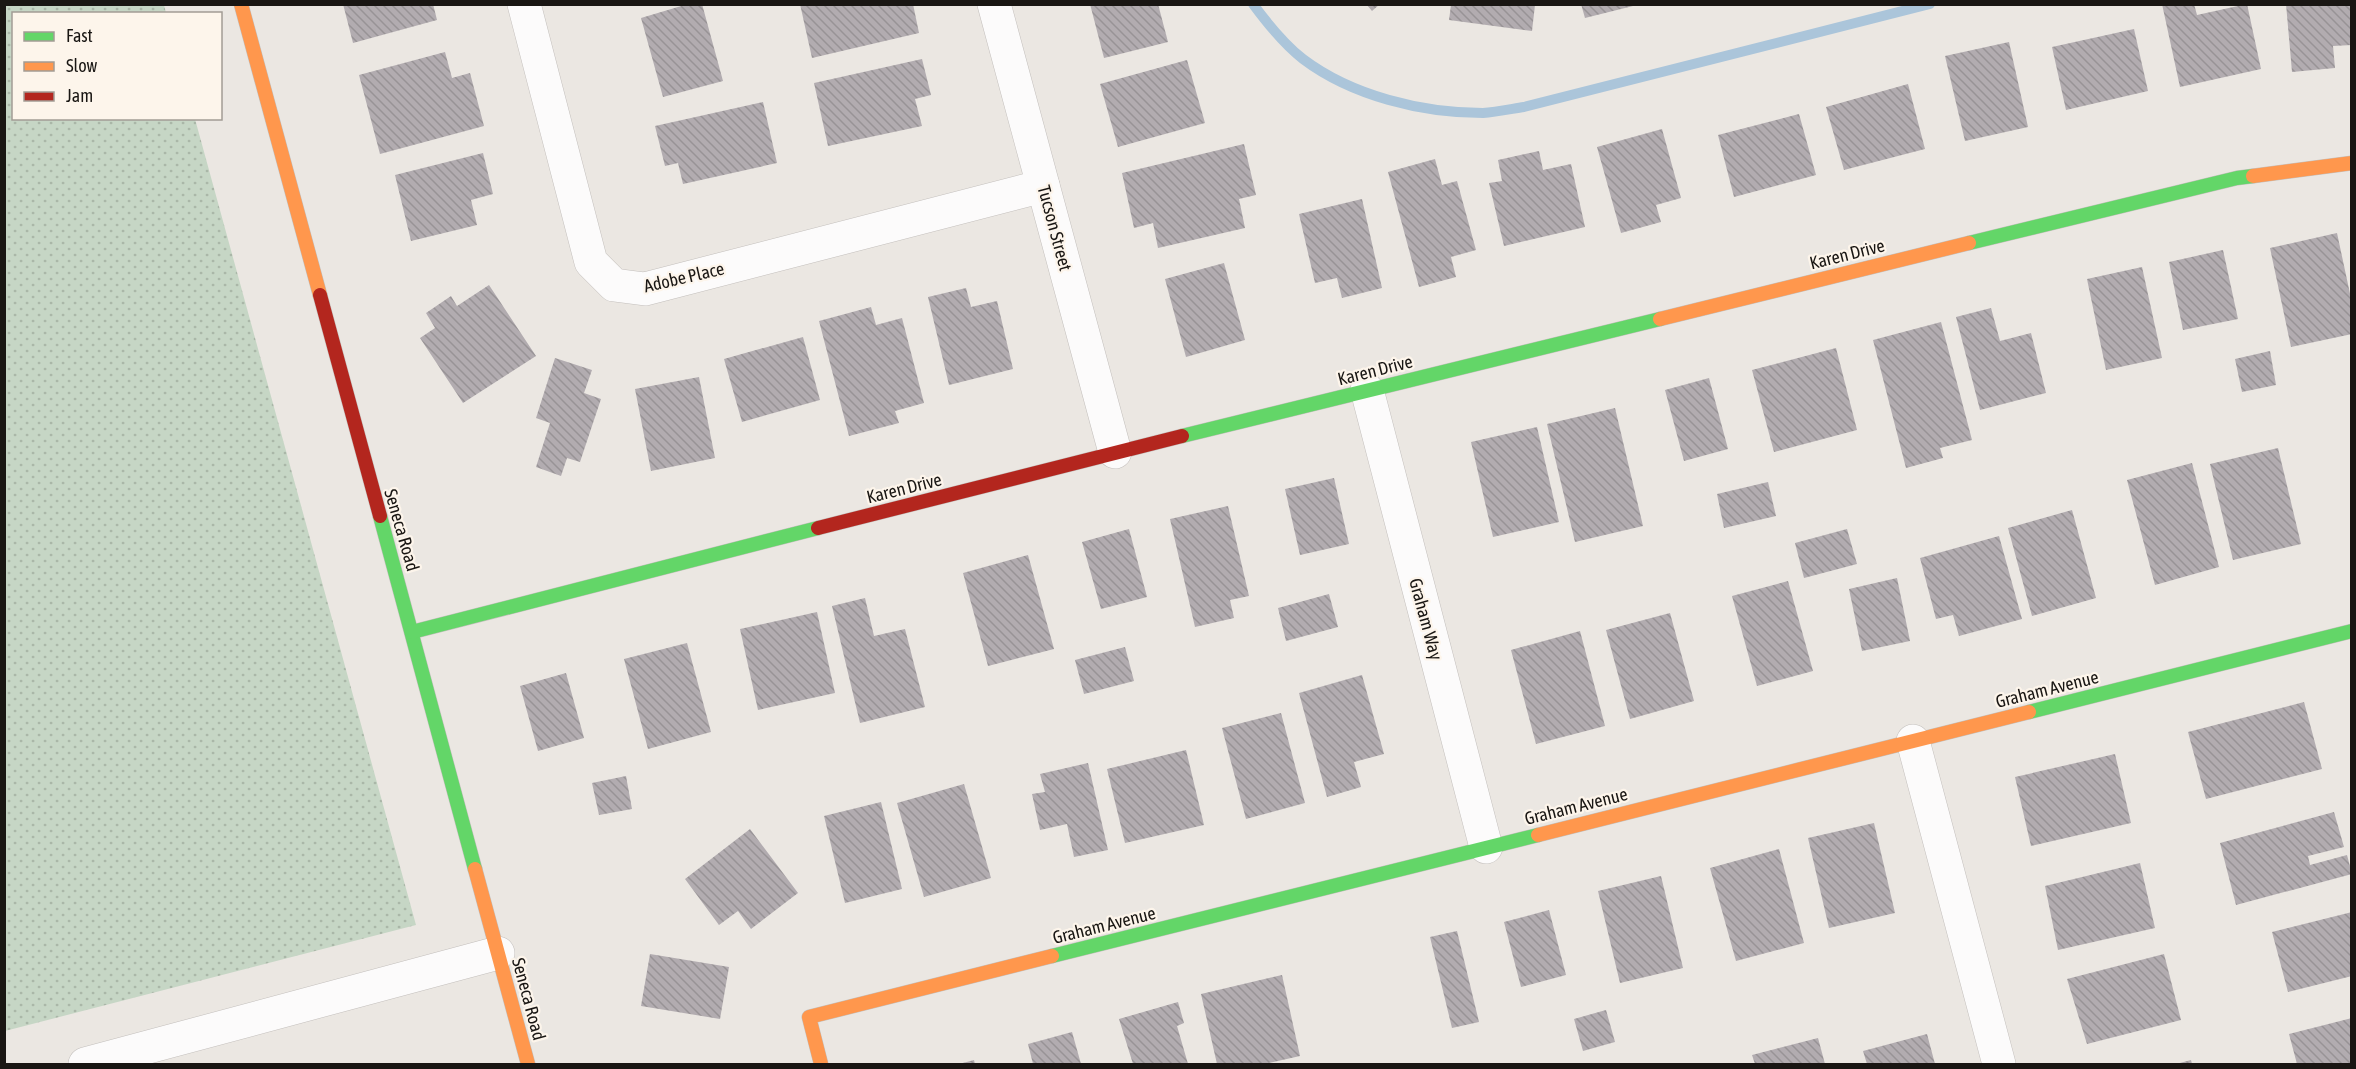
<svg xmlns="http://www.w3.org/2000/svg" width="2356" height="1069" viewBox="0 0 2356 1069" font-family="'Asap Condensed',sans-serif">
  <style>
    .grass { fill: url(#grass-dots) }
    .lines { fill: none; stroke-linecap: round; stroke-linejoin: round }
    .stream { stroke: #abc5da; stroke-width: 10 }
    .building { fill: url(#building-back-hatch) }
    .street-casing { stroke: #c3bfbc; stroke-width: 34 }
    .fast-casing { stroke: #c3bfbc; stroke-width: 15 }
    .slow-casing { stroke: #c3bfbc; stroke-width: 15 }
    .jam-casing { stroke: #c3bfbc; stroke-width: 15 }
    .street { stroke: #fcfbfb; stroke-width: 33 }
    .fast { stroke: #63d668; stroke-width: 14 }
    .slow { stroke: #ff974d; stroke-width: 14 }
    .jam { stroke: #b3261e; stroke-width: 14 }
    .labels { text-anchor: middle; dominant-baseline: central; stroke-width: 4.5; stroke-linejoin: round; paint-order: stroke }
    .street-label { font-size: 18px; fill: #191613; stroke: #fdf5eb }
  </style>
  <defs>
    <pattern id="grass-dots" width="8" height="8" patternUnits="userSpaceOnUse" patternTransform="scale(1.5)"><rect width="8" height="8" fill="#c6d6c5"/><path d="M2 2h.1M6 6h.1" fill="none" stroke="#aab7a8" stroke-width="1.8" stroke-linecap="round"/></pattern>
    <pattern id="building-back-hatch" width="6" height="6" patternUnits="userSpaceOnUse" patternTransform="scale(1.5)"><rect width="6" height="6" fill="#b2acb0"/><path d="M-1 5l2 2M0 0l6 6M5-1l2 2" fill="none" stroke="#989396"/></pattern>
  </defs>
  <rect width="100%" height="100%" fill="#ebe7e2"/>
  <path class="grass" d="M5 4 164 5 166 13 14 14V118L195 119 416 925 5 1031Z"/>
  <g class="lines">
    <path class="stream" d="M1253 4C1267 23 1285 45 1303 59 1352 96 1422 113 1483 113 1496 112 1511 109 1524 107L1930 4"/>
  </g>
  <g class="building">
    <path d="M343 4H433L437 20 353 43Z"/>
    <path d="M688 4H702L723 81 663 97 641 18Z"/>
    <path d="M800 4H913L919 33 812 58Z"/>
    <path d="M1090 4H1158L1168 42 1104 58Z"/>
    <path d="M1366 4H1380L1372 11Z"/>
    <path d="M1581 4H1637V5L1585 18Z"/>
    <path d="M2162 4H2194L2197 15 2247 4 2261 69 2180 87Z"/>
    <path d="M2286 4H2352V45L2333 46 2335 68 2292 72Z"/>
    <path d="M1451 5H1535L1532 31 1449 20Z"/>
    <path d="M2134 29 2148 91 2066 110 2052 47Z"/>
    <path d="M2009 42 2028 127 1965 141 1945 56Z"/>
    <path d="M445 52 452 78 470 73 484 126 380 154 359 75Z"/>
    <path d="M922 59 931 95 915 99 922 126 828 146 814 83Z"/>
    <path d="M1187 60 1205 123 1118 147 1100 84Z"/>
    <path d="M1908 84 1925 149 1844 170 1826 107Z"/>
    <path d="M763 102 777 163 683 184 678 163 665 166 655 126Z"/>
    <path d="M1799 114 1816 175 1734 197 1718 135Z"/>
    <path d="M1662 129 1681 198 1656 205 1661 222 1621 233 1597 147Z"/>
    <path d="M1244 144 1256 195 1239 199 1245 228 1158 248 1153 223 1134 228 1122 173Z"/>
    <path d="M1539 151 1543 170 1571 164 1585 227 1504 246 1489 183 1502 181 1498 160Z"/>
    <path d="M483 153 493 194 471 200 477 225 411 241 395 175Z"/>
    <path d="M1435 159 1442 185 1457 181 1476 250 1451 257 1456 277 1419 287 1388 172Z"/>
    <path d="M1362 199 1382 288 1342 298 1337 278 1315 283 1299 214Z"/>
    <path d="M2337 233 2352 303V334L2291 347 2270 248Z"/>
    <path d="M2223 250 2238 319 2183 330 2169 262Z"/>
    <path d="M1224 263 1245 340 1186 357 1165 279Z"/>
    <path d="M2142 267 2162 358 2106 370 2087 279Z"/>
    <path d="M489 285 536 356 463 403 420 338 435 328 426 313 451 296 457 306Z"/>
    <path d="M966 288 971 307 997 301 1013 369 949 385 928 297Z"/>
    <path d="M871 307 876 325 902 318 924 403 895 411 899 423 849 436 819 321Z"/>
    <path d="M1991 308 2000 341 2031 333 2046 393 1980 410 1956 317Z"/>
    <path d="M1941 322 1972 440 1940 448 1943 458 1906 468 1873 340Z"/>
    <path d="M803 337 820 400 742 422 724 359Z"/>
    <path d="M1836 348 1857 430 1774 452 1752 370Z"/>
    <path d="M2270 351 2276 385 2242 392 2235 359Z"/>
    <path d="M555 358 592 370 584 393 601 399 580 462 567 458 561 476 536 467 550 423 536 418Z"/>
    <path d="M699 377 715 458 651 471 635 389Z"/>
    <path d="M1709 378 1728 449 1684 461 1665 390Z"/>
    <path d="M1615 408 1643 526 1575 542 1547 424Z"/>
    <path d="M1537 427 1559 522 1493 537 1471 442Z"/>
    <path d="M2278 448 2301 544 2233 560 2210 464Z"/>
    <path d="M2192 463 2219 567 2155 585 2127 480Z"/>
    <path d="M1334 478 1349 544 1300 555 1285 489Z"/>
    <path d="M1768 482 1776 516 1724 528 1717 494Z"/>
    <path d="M1228 506 1249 596 1230 600 1234 618 1195 627 1170 519Z"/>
    <path d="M2072 510 2096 598 2032 616 2008 528Z"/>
    <path d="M1129 529 1147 597 1101 609 1082 542Z"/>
    <path d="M1847 529 1857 564 1804 578 1795 543Z"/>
    <path d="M1999 536 2022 619 1959 636 1953 615 1936 619 1920 558Z"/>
    <path d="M1028 555 1054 649 988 666 963 573Z"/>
    <path d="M1897 578 1910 641 1862 651 1849 589Z"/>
    <path d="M1788 581 1813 671 1757 686 1732 596Z"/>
    <path d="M1329 594 1338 627 1286 641 1278 608Z"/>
    <path d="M865 598 874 636 905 629 925 707 860 723 832 606Z"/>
    <path d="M817 612 835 693 758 710 740 629Z"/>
    <path d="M1670 613 1694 701 1630 719 1606 630Z"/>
    <path d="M1580 631 1605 726 1536 744 1511 650Z"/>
    <path d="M687 643 711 732 648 749 624 659Z"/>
    <path d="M1125 647 1134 681 1084 694 1075 660Z"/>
    <path d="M566 673 584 738 538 751 520 686Z"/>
    <path d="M1362 675 1384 754 1354 762 1361 787 1327 797 1299 693Z"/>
    <path d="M2304 702 2322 769 2206 799 2188 732Z"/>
    <path d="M1281 713 1305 803 1246 819 1222 728Z"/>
    <path d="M1186 750 1204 825 1125 843 1107 769Z"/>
    <path d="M2115 754 2131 823 2031 846 2015 777Z"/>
    <path d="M1088 763 1108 850 1074 857 1067 824 1040 830 1032 794 1045 792 1040 774Z"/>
    <path d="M626 776 632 809 599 815 592 783Z"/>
    <path d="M964 784 991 878 924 897 897 803Z"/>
    <path d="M881 802 902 889 845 903 824 816Z"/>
    <path d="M2334 812 2344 847 2308 856 2310 865 2347 855 2352 874 2236 905 2220 843Z"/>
    <path d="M1874 823 1895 913 1829 928 1808 838Z"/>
    <path d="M750 829 798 893 751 929 738 911 719 925 685 879Z"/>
    <path d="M1779 849 1804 943 1736 961 1710 868Z"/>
    <path d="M2140 863 2155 928 2058 950 2045 886Z"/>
    <path d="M1661 876 1683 968 1620 983 1598 891Z"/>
    <path d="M1549 910 1566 975 1521 987 1504 922Z"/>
    <path d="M2352 912V976L2288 992 2272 932Z"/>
    <path d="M1457 931 1479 1022 1452 1028 1430 937Z"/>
    <path d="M650 954 729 967 720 1019 641 1006Z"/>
    <path d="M2164 954 2181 1020 2087 1044 2067 979Z"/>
    <path d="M1282 975 1300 1056 1264 1064H1217L1201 994Z"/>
    <path d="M1178 1002 1184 1023 1177 1026 1188 1064H1133L1119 1019Z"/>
    <path d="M1606 1010 1615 1042 1583 1051 1574 1019Z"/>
    <path d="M2352 1018V1064H2297L2289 1034Z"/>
    <path d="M1072 1032 1081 1064H1033L1028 1044Z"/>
    <path d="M1927 1034 1935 1064H1867L1863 1051Z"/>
    <path d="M1818 1038 1825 1064H1755L1752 1055Z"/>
    <path d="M974 1060 975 1064H959Z"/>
    <path d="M2191 1060 2192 1064H2176Z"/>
  </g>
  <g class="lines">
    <g class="street-casing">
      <g id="street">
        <path d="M524 4 591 262 614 285 645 289 1043 186"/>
        <path d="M994 4 1115 452"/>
        <path d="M1367 390 1486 847"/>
        <path d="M1913 741 1999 1064"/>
        <path d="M85 1064 498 953"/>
      </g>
    </g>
    <g class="fast-casing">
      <g id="fast">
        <path d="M1969 243 2237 178 2253 176"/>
        <path d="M1182 436 1660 319"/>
        <path d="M380 516 475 869"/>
        <path d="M412 632 818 528"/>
        <path d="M2029 712 2352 631"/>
        <path d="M1052 956 1538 835"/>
      </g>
    </g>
    <g class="slow-casing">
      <g id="slow">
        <path d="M241 4 320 295"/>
        <path d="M2253 176 2352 163"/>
        <path d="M1660 319 1969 243"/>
        <path d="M1538 835 2029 712"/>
        <path d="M475 869 528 1064"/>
        <path d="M821 1064 809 1017 1052 956"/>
      </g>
    </g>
    <g class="jam-casing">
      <g id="jam">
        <path d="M320 295 380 516"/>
        <path d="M818 528 1182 436"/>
      </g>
    </g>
    <use href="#street" class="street"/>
    <use href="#fast" class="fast"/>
    <use href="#slow" class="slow"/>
    <use href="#jam" class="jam"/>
  </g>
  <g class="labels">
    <g class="street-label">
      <text transform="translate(1055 228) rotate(75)">Tucson Street</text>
      <text transform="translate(1847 254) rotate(-14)">Karen Drive</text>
      <text transform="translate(684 277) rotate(-13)">Adobe Place</text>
      <text transform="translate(1375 370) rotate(-14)">Karen Drive</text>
      <text transform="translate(904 488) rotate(-14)">Karen Drive</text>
      <text transform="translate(402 530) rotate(74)">Seneca Road</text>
      <text transform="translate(1426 619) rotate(75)">Graham Way</text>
      <text transform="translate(2047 689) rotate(-14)">Graham Avenue</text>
      <text transform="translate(1576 806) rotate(-14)">Graham Avenue</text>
      <text transform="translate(1104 925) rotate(-14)">Graham Avenue</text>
      <text transform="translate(529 999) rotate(75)">Seneca Road</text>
    </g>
  </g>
  <rect width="2356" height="1069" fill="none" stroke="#191613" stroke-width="12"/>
  <rect x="12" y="12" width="210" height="108" fill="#fdf5eb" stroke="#a29c95" stroke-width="1.5"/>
  <rect x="24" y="32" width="30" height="9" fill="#63d668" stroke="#a29c95" stroke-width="1.5"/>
  <text x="66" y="42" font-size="18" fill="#191613">Fast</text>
  <rect x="24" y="62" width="30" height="9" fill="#ff974d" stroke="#a29c95" stroke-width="1.5"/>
  <text x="66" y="72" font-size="18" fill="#191613">Slow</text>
  <rect x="24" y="92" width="30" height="9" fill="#b3261e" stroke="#a29c95" stroke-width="1.5"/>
  <text x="66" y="102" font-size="18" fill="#191613">Jam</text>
</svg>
